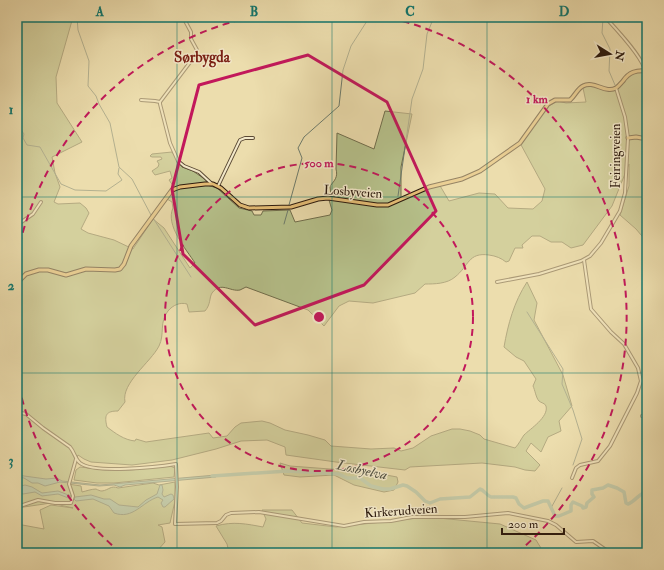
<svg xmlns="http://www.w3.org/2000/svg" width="664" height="570" viewBox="0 0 664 570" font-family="'IM FELL Double Pica',serif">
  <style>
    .green { fill: #b6c18b; stroke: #706d4c }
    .water { fill: #99bcab; stroke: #6d7b6c }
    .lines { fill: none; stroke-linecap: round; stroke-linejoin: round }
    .stream { stroke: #6d7b6c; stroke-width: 1 }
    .river { stroke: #99bcab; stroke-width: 3.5 }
    .minor-casing { stroke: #5b4a35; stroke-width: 4 }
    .major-casing { stroke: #2b190d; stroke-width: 5 }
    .minor { stroke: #f3e9ca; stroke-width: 2 }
    .major { stroke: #e6be76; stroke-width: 3 }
    .marked { fill: none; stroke: #c2185b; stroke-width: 3; stroke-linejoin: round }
    .grid { fill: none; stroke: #0f766e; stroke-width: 1; stroke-opacity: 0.55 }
    .ring { fill: none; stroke: #c2185b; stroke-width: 2; stroke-dasharray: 7 5 }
    .labels { text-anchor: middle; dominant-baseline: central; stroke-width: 3; stroke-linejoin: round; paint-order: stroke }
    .street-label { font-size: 13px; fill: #2b190d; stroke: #f3e9ca }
    .water-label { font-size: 14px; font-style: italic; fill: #525244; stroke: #f3e9ca }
    .quarter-label { font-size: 15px; font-weight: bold; fill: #7a1f14; stroke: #f3e9ca }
    .centre { fill: #c2185b; stroke: #f3e9ca; stroke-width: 2 }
    .ring-label { font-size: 12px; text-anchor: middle; font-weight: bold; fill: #c2185b; stroke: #f3e9ca; stroke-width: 3; stroke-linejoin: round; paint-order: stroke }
    .neatline { fill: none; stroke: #0f766e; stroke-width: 1.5 }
    .grid-label { font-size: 13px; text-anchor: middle; font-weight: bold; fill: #0f766e }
  </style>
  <rect width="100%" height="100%" fill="#ecddad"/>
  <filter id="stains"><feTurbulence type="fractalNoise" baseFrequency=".005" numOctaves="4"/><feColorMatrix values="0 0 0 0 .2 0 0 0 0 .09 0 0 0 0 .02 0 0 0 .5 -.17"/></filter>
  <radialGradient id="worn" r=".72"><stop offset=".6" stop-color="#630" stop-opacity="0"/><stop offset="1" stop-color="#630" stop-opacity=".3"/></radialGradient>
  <g class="green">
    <path d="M17 17H73L56 77 57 103 82 142 52 157 55 173 60 187 54 202 58 204 80 203 86 208 89 213 81 229 88 233 114 240 133 249 153 219 164 228 190 268 195 263C186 249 165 225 173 208L172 202 167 199 172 192 176 190 169 180 172 178 170 171 155 175 152 171 158 167 159 164 157 161 162 159 161 157H152L150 156 152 154 172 152 182 167 193 171 206 180 207 185 217 188 239 208 252 211 254 215H261L263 211 290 210 295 222 330 215 332 210 329 200 331 196 330 186C335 180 338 177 336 169L337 133 374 149 385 111 412 114 401 167V199L439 184 449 201 479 193 495 194 508 208 533 209 542 201 545 189 520 143 547 107 554 103 558 101 566 103 586 102 583 88 589 83 605 89H616C626 76 626 71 645 71L647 92V242L636 229 620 215 629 186V164L612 206 583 245 571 248 562 242H551L540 236H532L522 245 523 248H515L509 261 506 262C501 258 496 256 489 255 468 252 469 266 455 277 447 284 434 284 425 284L415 293 373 303 349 301 339 306 324 326 308 310 246 287C244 288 242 289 240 290 230 292 221 281 212 293 209 298 211 304 205 311L189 312 187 304C180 302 173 305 168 311 159 322 165 334 159 346 151 362 121 383 125 402L118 411C106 411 104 415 107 427 115 433 124 440 135 441L136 439 146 442 209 433 213 438 227 436 235 427 241 423 262 421 270 423 285 430 308 435 325 440 331 446 371 449 394 448 401 451 413 448 431 436 452 429H460L470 431 480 435 484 439 515 448C519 444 521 439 524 435 530 429 549 417 546 406 545 403 541 403 539 401 536 398 535 390 533 386L536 379 524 361 516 357 504 347C508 324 514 302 527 282L537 303 534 320 563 375 572 406 559 421 561 431 548 437 541 452 531 443 526 451 540 465 535 471 525 470 515 467 482 463 410 467 405 470 336 462 286 455 285 447 267 440 241 441 216 449 172 460 132 465 91 462 84 459 78 455 68 484 81 486 82 492C86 491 92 489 96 489 98 490 100 491 102 491 109 490 111 485 118 488L153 483 159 485 175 482V501L170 523 158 525 162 527 165 542 157 551 158 553H17V524L44 529 40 510 51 505 73 508 51 503 17 508V308L20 304 17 298Z"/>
    <path d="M280 463 290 466 370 472 397 477 398 482 394 490 384 492 354 485 334 475 300 477 284 475Z"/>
    <path d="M170 466 175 468 174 477 114 483H97L74 480 76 470 80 467 105 470H131Z"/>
    <path d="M262 510H292L302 523 336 527 428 517 500 524 536 540 544 553H229L227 544 216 526C233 521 247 524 263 527L266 519Z"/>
  </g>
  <g class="water">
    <path d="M17 475 46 479 57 478 62 481 100 485 216 475V477L125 485 120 487 114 485 99 486 60 482 45 486 38 483H32L24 478 17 477Z"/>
    <path d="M25 485 32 487 42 493 58 491 71 496V499L58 494 42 496 35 492 23 494 17 491V487Z"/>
    <path d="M160 485H162L163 490 162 494 164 497 171 494 173 495 174 499 165 507H163L161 503 163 500 158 497C142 502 133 520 114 513L109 506 93 499 76 501 74 499 75 497 91 495 104 499H110L119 505 138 507 146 500 157 494Z"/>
  </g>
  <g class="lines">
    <g class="stream">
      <path d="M77 17 78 30 89 61 88 86 96 96 99 104 110 123 119 167 132 179 151 215"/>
      <path d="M536 17 562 20 566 17"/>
      <path d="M602 17 603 18 602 33 610 49 609 71 615 85"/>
      <path d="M628 17 647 20"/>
      <path d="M17 124 24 134 23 138 27 145 40 147 61 184 75 190 106 191 122 180 118 174 119 168"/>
      <path d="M398 196 412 99 423 69 427 34 434 17"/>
      <path d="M289 205 302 158 298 148 304 137 339 106 343 70 351 46 367 21 377 17"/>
      <path d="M153 218 191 277"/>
      <path d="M284 224 288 210"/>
      <path d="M527 312 563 369 562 384 573 410 582 439 573 465"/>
      <path d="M551 508 562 488"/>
    </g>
    <g class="river">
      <path d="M212 476 288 471 339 474 347 478H360L371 486 383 489H390L403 485 407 486 416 492 425 501 430 503 440 499 470 497 480 489C484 490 486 495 491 497H513L516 498 519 504 524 508 543 501H548L555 516H559L571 511V505L573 502 582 506 583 508 586 507 587 503 594 497 592 494V490L603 488 608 485 617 488 624 492 626 503 628 504C636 501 640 492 647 492"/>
      <path d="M647 501V507"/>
    </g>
    <g class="minor-casing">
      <g id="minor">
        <path d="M183 17 191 32V39L197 50V53L160 102V104L170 143 178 161 184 166 199 172 212 184"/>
        <path d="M605 17C615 28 643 57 645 71"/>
        <path d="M141 100 155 101 160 102"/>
        <path d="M218 186 240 140 245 138H253"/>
        <path d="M17 225 33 214 41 202"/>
        <path d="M17 273 20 279"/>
        <path d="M497 282 539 274 581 261 590 256 601 243 620 211 625 193 628 138 625 117 616 88"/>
        <path d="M17 412 26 414 43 428 70 447C75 453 75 459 80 463 94 474 158 467 176 464L177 487 175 524 217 523 221 521 226 515 231 513 259 512 344 526 364 522 391 521 412 517H465L508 513 548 521 556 525 576 542 593 541 609 552 622 553"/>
        <path d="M642 416 646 415 645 405 647 398"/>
        <path d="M572 478 576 468 580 465 598 461 610 446 637 393 641 381 638 368 624 344 611 332 591 309 584 260"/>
        <path d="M17 507 38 500 55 503H71L73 496 69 484 76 459"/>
      </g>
    </g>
    <g class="major-casing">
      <g id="major">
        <path d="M628 138 636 137 647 139"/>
        <path d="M17 283 26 274 39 270H48L66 275 86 269 115 270 120 269 124 264 131 246 172 190 180 187 205 184H213L221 188 240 205 249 208 291 207 318 199 328 198 377 205H388L429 187 462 179 480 171 520 143 548 104 555 100H570C575 96 577 89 583 86 594 80 605 94 616 88 619 86 621 83 623 81 629 72 636 70 647 71"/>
      </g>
    </g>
    <use href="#minor" class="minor"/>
    <use href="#major" class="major"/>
  </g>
  <path d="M0 0H664V570H0ZM308 55 387 102 436 211 364 285 255 325 183 254 172 189 199 85Z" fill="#ecddad" fill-opacity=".55" fill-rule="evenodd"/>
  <path class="marked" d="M308 55 387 102 436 211 364 285 255 325 183 254 172 189 199 85Z"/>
  <path class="grid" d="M177 17V553M332 17V553M487 17V553M17 197H647M17 373H647"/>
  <g class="ring">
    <circle cx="319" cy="317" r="154"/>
    <path d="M121 553A308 308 0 0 1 17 378M17 256A308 308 0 0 1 247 18M391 18A308 308 0 0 1 517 553"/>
  </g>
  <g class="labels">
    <g class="street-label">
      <text transform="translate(616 156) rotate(-90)">Feiringveien</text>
      <text transform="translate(353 192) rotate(4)">Losbyveien</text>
      <text transform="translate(401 511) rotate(-4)">Kirkerudveien</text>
    </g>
    <g class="water-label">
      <text transform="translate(362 470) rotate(12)">Losbyelva</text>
    </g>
    <g class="quarter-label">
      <text x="202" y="57">Sørbygda</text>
    </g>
  </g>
  <circle cx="319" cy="317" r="6" class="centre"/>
  <g class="ring-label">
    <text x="537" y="103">1 km</text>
    <text x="319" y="167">500 m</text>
  </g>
  <rect width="664" height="570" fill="none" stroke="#ecddad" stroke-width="44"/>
  <g transform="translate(610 54) rotate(101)" stroke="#f3e9ca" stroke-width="3" paint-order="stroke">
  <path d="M0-3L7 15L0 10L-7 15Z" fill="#2b190d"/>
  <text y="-6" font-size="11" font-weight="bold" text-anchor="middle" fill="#2b190d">N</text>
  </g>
  <path d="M502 528v6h62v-6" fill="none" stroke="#2b190d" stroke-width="2"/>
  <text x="508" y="528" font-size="12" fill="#2b190d" stroke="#f3e9ca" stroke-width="3" paint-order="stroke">200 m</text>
  <rect x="22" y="22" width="620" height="526" class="neatline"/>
  <g class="grid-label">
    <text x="100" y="16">A</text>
    <text x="254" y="16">B</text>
    <text x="410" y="16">C</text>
    <text x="564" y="16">D</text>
    <text x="11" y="114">1</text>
    <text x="11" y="290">2</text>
    <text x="11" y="465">3</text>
  </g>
  <rect width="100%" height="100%" filter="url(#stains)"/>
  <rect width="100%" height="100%" fill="url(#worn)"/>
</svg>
